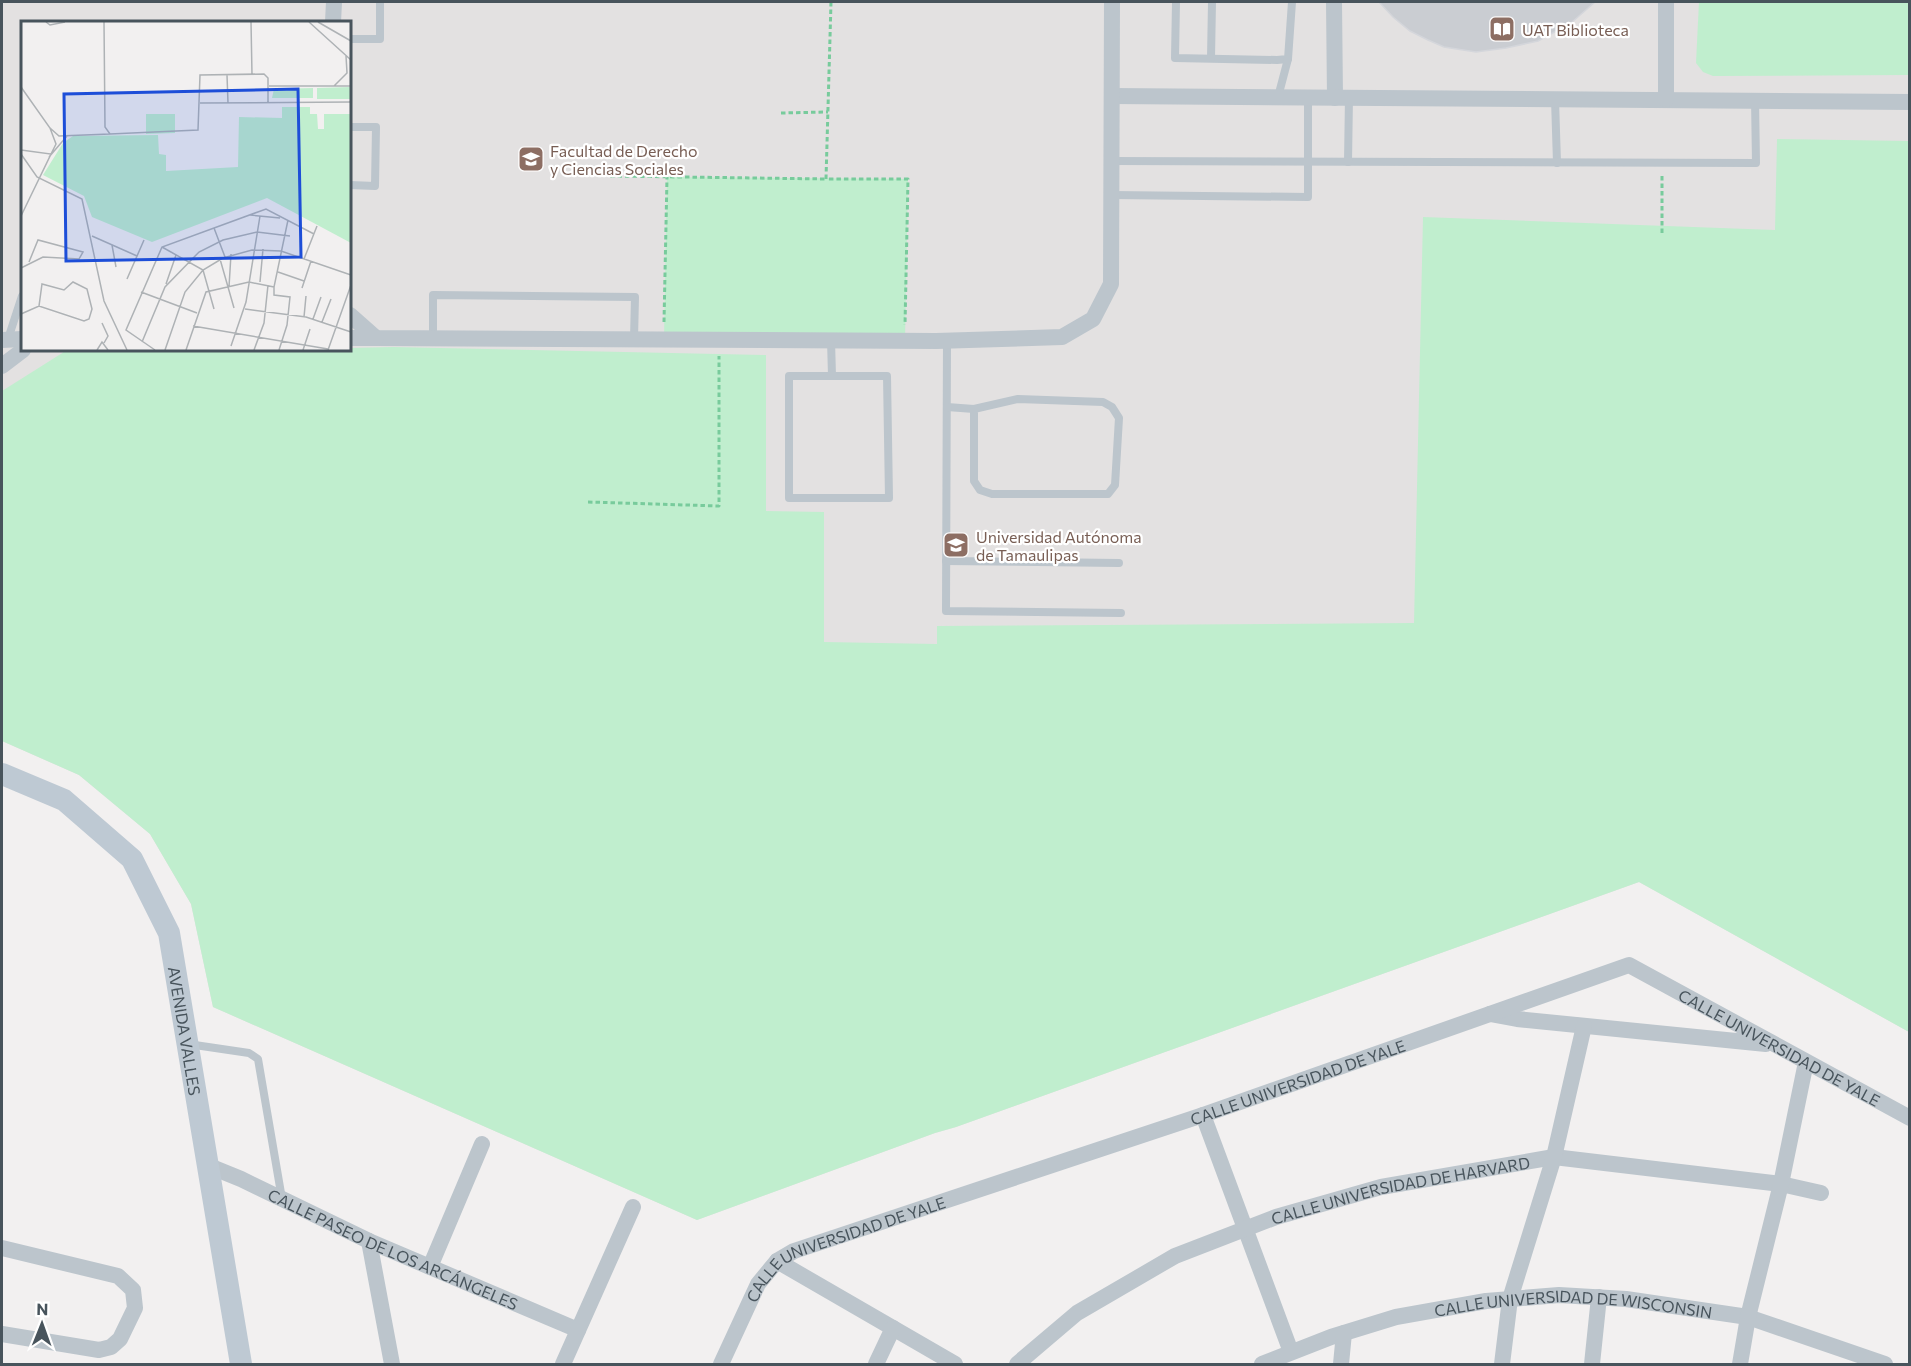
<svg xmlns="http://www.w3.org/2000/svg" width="1911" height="1366" viewBox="0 0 1911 1366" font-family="Commissioner,sans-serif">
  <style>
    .education { fill: #e3e1e1; fill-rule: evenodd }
    .green { fill: #c0eece }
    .building { fill: #cacdd2; stroke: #d4d6db; stroke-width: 1.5 }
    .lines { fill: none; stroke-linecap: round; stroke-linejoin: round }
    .path { stroke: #78cb9c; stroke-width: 3; stroke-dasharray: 4.5 3; stroke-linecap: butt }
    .service { stroke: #bcc5cc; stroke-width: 8 }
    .minor { stroke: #bcc5cc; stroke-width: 16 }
    .secondary { stroke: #bec9d3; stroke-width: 22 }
    .labels { text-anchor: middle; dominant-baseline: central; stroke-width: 4.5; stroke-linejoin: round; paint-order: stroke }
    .education-label { font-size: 16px; fill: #785e54; stroke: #fff; text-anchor: start }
    .street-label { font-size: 16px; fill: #48545c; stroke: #fff }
    .inset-road { fill: none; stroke: #aeb2b5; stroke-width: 1.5 }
    .view { fill: #1d4ed8; fill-opacity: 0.15; stroke: #1d4ed8; stroke-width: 3 }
    .inset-edge { fill: none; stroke: #48545c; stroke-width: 3 }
  </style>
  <rect width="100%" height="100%" fill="#f2f0f0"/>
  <path class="education" d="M2 2H1909V1032L1639 882 956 1127 935 1133 697 1220 213 1007 191 904 150 834 79 775 2 741ZM22 22H350V350H22Z"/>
  <g class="green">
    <path d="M1699 2H1909V75L1713 76 1703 72 1696 63Z"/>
    <path d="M1777 139 1909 141V1032L1639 882 956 1127 935 1133 697 1220 213 1007 191 904 150 834 79 775 2 741V391L67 350H350V348L393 347 766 355V511L824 512V642L937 644V626L1414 623 1423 217 1775 230Z"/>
    <path d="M667 177 908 179 905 340 664 339Z"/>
  </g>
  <path class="building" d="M1379 2H1595L1571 23 1538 41 1506 48 1476 52 1444 47 1428 40 1410 31 1393 17Z"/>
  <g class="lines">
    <g class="path">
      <path d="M831 2 826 179H908L905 325"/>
      <path d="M781 113 828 112"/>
      <path d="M610 176 826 179"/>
      <path d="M1662 176V234"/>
      <path d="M664 322 667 177"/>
      <path d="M588 502 719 506V356"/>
    </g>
    <g class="service">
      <path d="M1176 2 1175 58 1277 60 1288 59 1292 2"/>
      <path d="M350 39H380V2"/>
      <path d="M1211 58 1212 2"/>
      <path d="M1278 97 1288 59"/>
      <path d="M1555 99 1557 163"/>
      <path d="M350 127H376L375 186 350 185"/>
      <path d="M1111 161 1756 163 1755 99"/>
      <path d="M1348 162 1349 97"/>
      <path d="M1111 195 1308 197V97"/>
      <path d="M433 338V295L635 297 634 339"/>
      <path d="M8 339 22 296"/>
      <path d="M831 340 832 376"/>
      <path d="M947 340 946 611 1121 613"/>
      <path d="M789 376H887L889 498H789Z"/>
      <path d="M947 407 974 409 1018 399 1103 402 1112 407 1119 418 1115 485 1108 494H992L980 490 974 481V409"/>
      <path d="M946 561 1119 563"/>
      <path d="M188 1044 249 1053 258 1059 282 1199"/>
    </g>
    <g class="minor">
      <path d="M1334 2 1335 98"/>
      <path d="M333 22 334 2"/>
      <path d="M1112 96 1910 102"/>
      <path d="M1666 99V2"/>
      <path d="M350 315 376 338 936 341 1062 337 1093 319 1111 284 1112 2"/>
      <path d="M350 338H376"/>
      <path d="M2 340 22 339"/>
      <path d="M2 366 23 350"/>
      <path d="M1490 1014 1517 1019 1766 1044"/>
      <path d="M1203 1115 1291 1352"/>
      <path id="s1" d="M209 1166 241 1179 369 1241 578 1330"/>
      <path d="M369 1241 392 1364"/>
      <path d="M2 1248 118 1276 133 1290 135 1308 120 1339 111 1347 99 1350 2 1334"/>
      <path d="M777 1261 955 1364"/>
      <path d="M430 1267 482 1144"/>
      <path d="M563 1364 633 1207"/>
      <path id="s2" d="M721 1364 758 1284 777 1261 794 1251 1203 1115 1629 965 1910 1118"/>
      <path d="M876 1364 893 1328"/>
      <path id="s3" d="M1017 1364 1077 1313 1175 1256 1276 1217 1381 1187 1554 1157 1781 1184 1821 1193"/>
      <path id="s4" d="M1262 1364 1331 1337 1396 1317 1486 1301 1559 1295 1626 1299 1748 1317 1885 1364"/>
      <path d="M1341 1364 1344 1333"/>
      <path d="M1502 1364 1510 1299 1554 1157 1584 1026"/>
      <path d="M1592 1364 1599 1297"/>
      <path d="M1740 1364 1748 1317 1781 1184 1806 1062"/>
    </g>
    <path class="secondary" id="s5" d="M2 774 64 800 132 859 169 933 241 1364"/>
  </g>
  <defs>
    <g id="library-square" transform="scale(1.35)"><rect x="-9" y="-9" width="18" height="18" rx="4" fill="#8d6e63" stroke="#fff"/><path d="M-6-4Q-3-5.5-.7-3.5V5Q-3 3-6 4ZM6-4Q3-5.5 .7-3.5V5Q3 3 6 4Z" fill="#fff"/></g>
    <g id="university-square" transform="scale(1.35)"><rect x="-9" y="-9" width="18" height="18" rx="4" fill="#8d6e63" stroke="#fff"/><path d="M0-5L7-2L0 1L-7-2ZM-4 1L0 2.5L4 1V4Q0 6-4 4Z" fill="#fff"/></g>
  </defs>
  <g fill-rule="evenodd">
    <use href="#library-square" x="1502" y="29"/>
    <use href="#university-square" x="531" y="159"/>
    <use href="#university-square" x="956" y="545"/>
  </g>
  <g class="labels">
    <g class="education-label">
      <text x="1522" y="29">UAT Biblioteca</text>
      <text x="550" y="150">Facultad de Derecho<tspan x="550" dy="18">y Ciencias Sociales</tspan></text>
      <text x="976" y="536">Universidad Autónoma<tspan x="976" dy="18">de Tamaulipas</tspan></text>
    </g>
    <g class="street-label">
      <text stroke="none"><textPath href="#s5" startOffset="339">AVENIDA VALLES</textPath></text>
      <text stroke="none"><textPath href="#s2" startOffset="1192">CALLE UNIVERSIDAD DE YALE</textPath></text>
      <text stroke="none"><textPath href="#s2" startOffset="669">CALLE UNIVERSIDAD DE YALE</textPath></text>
      <text stroke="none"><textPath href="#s3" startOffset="428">CALLE UNIVERSIDAD DE HARVARD</textPath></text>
      <text stroke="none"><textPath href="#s1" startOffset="202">CALLE PASEO DE LOS ARCÁNGELES</textPath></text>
      <text stroke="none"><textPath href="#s2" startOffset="183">CALLE UNIVERSIDAD DE YALE</textPath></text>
      <text stroke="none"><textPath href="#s4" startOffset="321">CALLE UNIVERSIDAD DE WISCONSIN</textPath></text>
    </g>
  </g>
  <g transform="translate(21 21)">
    <rect width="330" height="330" fill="#f2f0f0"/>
    <path d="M330 66V78H296V67ZM292 67V77H251L253 68ZM261 86H289V93H296L297 108H303V93H330V222L246 177 131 221 71 196 63 175 22 154 42 122 52 115 137 114 138 133 145 134V150L217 146 218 96 261 97ZM125 93H154V112L125 113Z" fill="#c0eece"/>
    <path class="inset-road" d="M25 1 29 4 44 1M83 1 84 106 89 113 177 109 179 54 243 53 247 57V81M230 1 231 54M288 1 330 39M297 1 330 20M206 54 207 82M248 65H330M313 65 326 52 325 35M0 66 29 107 35 123 30 133M179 82 330 81M29 107 38 115 89 113M0 129 30 133 0 195M0 133 16 156 61 178 83 280 106 329M28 136 46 115M229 194 259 197M193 207 204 236M71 215 116 235M91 224 95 246M141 226 182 249 193 288M199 238 213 287M283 238 296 205M0 247 22 236 58 238 62 231 17 219 8 241M257 251 283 260M106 258 123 219M239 261 242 228M145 263 155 234M208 266 210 233M281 267 290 240M120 271 176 292M224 288 285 296 330 311M0 293 18 285 63 300 68 298 71 288 66 268 52 261 43 269 21 263 18 285M283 296 285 275M292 298 300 276M301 301 310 278M81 302 87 315 83 322M172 305 307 328M121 321 144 266 178 231 202 219 236 211 269 215M210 325 225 281 239 195M76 329 81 321 87 329M134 329 105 309 141 226 245 188 293 213M144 329 164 271 182 249 202 237 231 229 260 230 330 254M165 329 185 271 228 261 253 266M233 329 243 302 247 264M258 329 266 304 269 276 253 274V266L267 199M282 329 289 308M307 329 330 264"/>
    <path class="view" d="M277 68 280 236 45 240 43 73Z"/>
    <rect width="330" height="330" class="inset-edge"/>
  </g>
  <rect width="1911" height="1366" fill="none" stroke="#48545c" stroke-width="6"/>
  <g transform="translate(42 1324) rotate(1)" stroke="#ffffff" stroke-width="4.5" paint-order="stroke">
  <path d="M0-4.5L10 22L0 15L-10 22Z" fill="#48545c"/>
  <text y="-9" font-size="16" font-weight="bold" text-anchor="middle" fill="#48545c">N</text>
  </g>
</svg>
